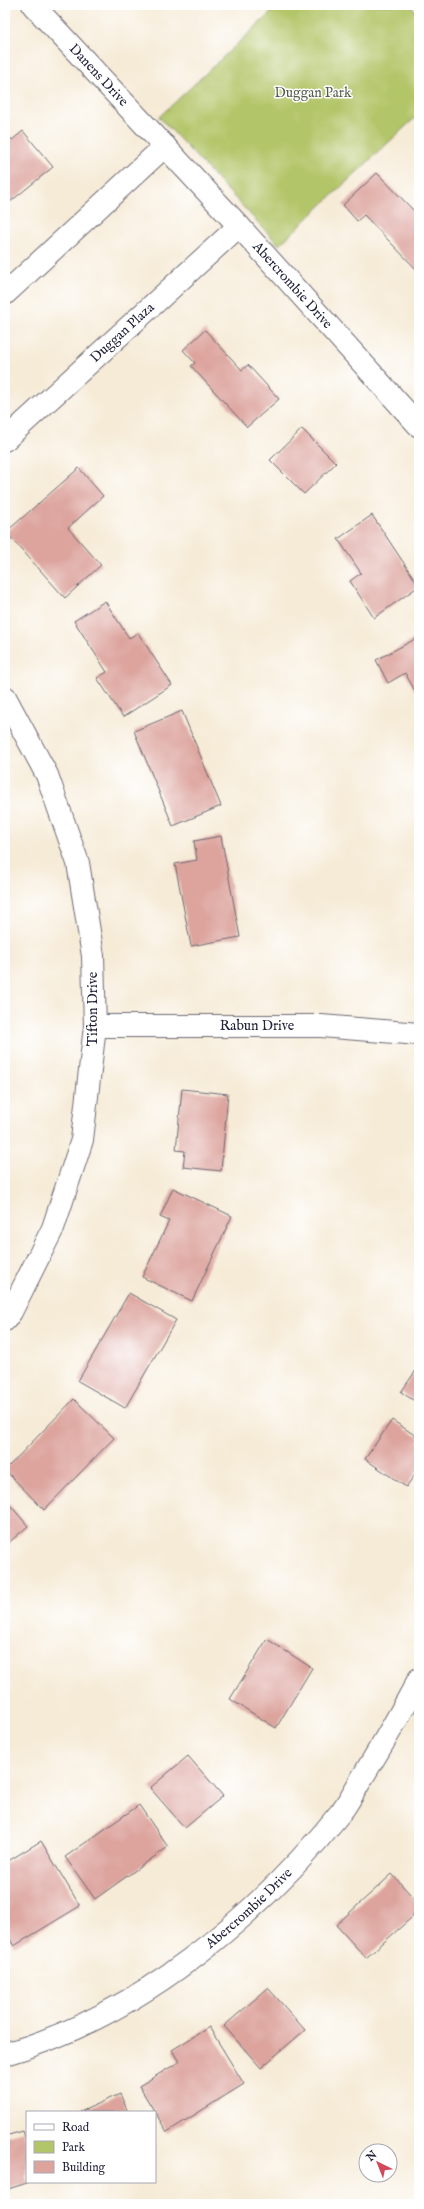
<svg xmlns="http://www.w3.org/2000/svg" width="424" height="2209" viewBox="0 0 424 2209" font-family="'IM FELL English',serif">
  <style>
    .green { fill: #b2c568; stroke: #6a7452 }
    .building { fill: #dda49e }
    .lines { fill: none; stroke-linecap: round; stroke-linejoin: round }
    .street-casing { stroke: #6c6872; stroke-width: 24 }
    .street { stroke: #fff; stroke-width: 22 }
    .labels { text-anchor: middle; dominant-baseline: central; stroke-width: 3; stroke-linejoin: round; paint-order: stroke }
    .street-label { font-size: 14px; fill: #22223b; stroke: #fff }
    .park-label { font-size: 14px; fill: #545b4b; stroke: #fff }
  </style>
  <rect width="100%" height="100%" fill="#fff"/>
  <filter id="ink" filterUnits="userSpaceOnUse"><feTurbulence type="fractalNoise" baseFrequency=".025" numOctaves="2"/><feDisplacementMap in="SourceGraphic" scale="8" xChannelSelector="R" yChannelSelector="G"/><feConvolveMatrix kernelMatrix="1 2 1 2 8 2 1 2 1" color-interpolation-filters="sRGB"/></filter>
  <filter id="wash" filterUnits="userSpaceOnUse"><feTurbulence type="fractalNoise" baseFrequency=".012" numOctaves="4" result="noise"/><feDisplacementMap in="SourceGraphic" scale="16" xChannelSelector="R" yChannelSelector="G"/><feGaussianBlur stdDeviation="0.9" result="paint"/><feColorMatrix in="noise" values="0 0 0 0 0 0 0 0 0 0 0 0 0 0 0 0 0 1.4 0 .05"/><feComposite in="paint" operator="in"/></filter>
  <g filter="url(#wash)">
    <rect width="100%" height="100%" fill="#f6ebd7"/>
    <path class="green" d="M279 5H410L419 15V114L279 245 159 117Z"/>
    <g id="blocks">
      <g class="building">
        <path d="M23 131 53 167 5 206V132L12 140Z"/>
        <path d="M377 173 419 216V272L364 215 357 221 343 205Z"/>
        <path d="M205 330 242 370 248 365 279 399 247 427 191 366 195 363 183 350Z"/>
        <path d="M302 429 336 463 304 494 270 460Z"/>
        <path d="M79 468 103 496 68 528 101 565 65 598 6 532Z"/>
        <path d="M372 515 419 586 374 618 350 581 361 573 338 539Z"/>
        <path d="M105 601 129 638 138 633 172 685 123 717 97 678 107 672 74 621Z"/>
        <path d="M419 637V698L405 673 388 683 376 660Z"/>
        <path d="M182 711 221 806 173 826 134 731Z"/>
        <path d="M221 836 240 937 191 946 175 864 197 860 194 841Z"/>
        <path d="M182 1089 228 1094 221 1171 183 1167 185 1151 176 1150Z"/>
        <path d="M173 1188 232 1216 192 1301 142 1277 169 1221 160 1217Z"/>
        <path d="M129 1293 176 1320 125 1408 78 1381Z"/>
        <path d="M419 1366V1404L401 1392Z"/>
        <path d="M74 1399 114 1438 44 1510 5 1470Z"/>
        <path d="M392 1420 419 1438V1469L406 1487 365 1459Z"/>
        <path d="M5 1499 28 1526 5 1546Z"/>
        <path d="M267 1639 312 1668 276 1728 230 1699Z"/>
        <path d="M188 1756 223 1796 185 1828 150 1788Z"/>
        <path d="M139 1805 168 1847 95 1899 65 1857Z"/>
        <path d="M41 1841 80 1906 14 1946 5 1932V1863Z"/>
        <path d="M392 1874 419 1904V1911L366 1958 336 1925Z"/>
        <path d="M268 1988 305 2030 261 2068 224 2026Z"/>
        <path d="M209 2027 244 2084 167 2132 139 2086 179 2062 172 2050Z"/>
        <path d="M120 2094 128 2112H80Z"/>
        <path d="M23 2131 27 2143V2182H30L5 2190V2136Z"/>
      </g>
    </g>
  </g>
  <g filter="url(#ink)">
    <use href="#blocks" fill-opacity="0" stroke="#6c6872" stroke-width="1"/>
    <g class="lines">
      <g class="street-casing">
        <g id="street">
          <path id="s1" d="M33 5 239 226 419 426"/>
          <path d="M5 294 165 146"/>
          <path id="s2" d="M5 440 239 226"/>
          <path d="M5 697 47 775 78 863 93 956 95 1026 82 1140 53 1228 11 1312 5 1320"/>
          <path id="s3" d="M95 1026H321L419 1034"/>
          <path id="s4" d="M5 2054C137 2017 256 1918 341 1812 350 1800 357 1786 365 1773 384 1742 402 1711 419 1679"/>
        </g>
      </g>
      <use href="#street" class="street"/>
    </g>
  </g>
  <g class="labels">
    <g class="street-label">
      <text stroke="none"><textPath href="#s1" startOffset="96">Danens Drive</textPath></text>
      <text stroke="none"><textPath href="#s1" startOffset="382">Abercrombie Drive</textPath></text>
      <text stroke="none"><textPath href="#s2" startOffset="159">Duggan Plaza</textPath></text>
      <text transform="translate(93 1009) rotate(-90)">Tifton Drive</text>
      <text stroke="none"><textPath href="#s3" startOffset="162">Rabun Drive</textPath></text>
      <text stroke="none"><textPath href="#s4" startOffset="287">Abercrombie Drive</textPath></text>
    </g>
    <g class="park-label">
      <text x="313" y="93">Duggan Park</text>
    </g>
  </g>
  <rect width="424" height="2209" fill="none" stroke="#fff" stroke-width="20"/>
  <rect x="26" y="2111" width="130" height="72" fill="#ffffff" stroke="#a7a7b1"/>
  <rect x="34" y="2124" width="20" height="6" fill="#ffffff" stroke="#a7a7b1"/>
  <text x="62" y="2131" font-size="12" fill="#22223b">Road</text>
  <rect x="34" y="2141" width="20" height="12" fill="#b2c568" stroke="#a7a7b1"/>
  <text x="62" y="2151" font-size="12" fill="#22223b">Park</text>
  <rect x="34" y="2161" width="20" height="12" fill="#dda49e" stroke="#a7a7b1"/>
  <text x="62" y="2171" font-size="12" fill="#22223b">Building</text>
  <g transform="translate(378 2163) rotate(317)"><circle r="19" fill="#ffffff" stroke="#a7a7b1"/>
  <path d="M0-3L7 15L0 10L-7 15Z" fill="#d1495b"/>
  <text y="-6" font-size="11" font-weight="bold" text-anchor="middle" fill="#22223b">N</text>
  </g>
</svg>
